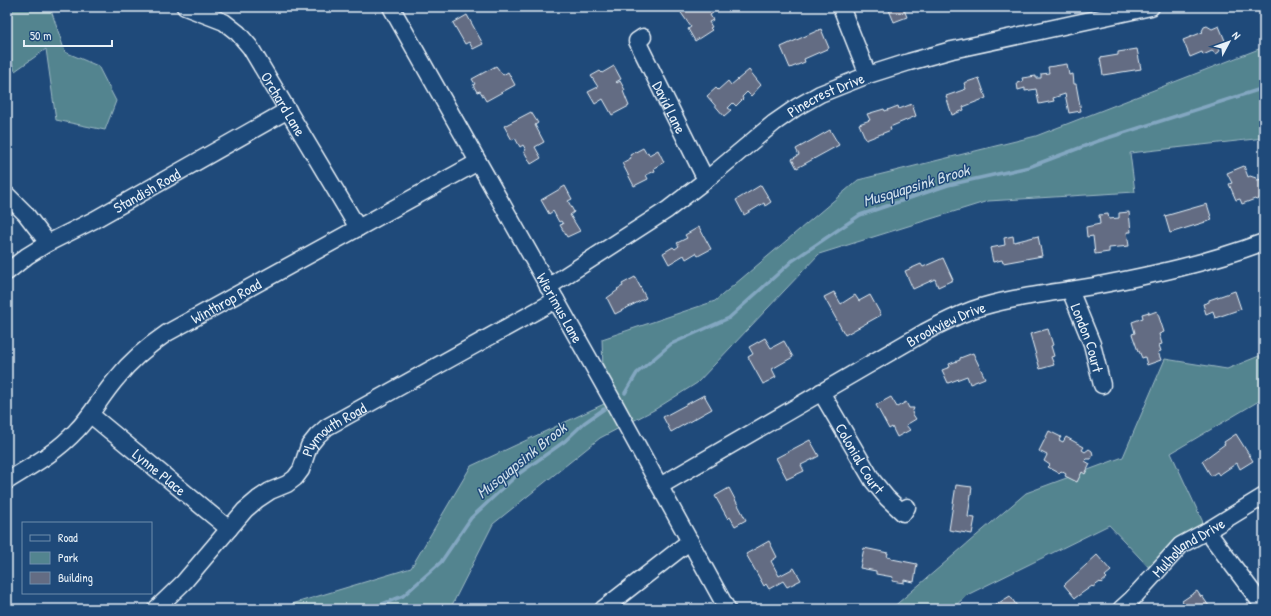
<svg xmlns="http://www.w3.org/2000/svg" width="1271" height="616" viewBox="0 0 1271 616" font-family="'Patrick Hand',sans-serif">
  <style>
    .green { fill: #53848f; stroke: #9ebac4 }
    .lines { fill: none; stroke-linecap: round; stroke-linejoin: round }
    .stream { stroke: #83a7c1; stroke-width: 3.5 }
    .building { fill: #636c83; stroke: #e8f1f8 }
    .minor-casing { stroke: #e8f1f8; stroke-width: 19 }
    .minor { stroke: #1f4a7a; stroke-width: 16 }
    .labels { text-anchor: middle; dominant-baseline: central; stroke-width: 3; stroke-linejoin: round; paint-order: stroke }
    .street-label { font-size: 15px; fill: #e8f1f8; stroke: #1f4a7a }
    .water-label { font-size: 16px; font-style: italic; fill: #cfdfea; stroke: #1f4a7a }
  </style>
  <rect width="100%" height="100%" fill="#1f4a7a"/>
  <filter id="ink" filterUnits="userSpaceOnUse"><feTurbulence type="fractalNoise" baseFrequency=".025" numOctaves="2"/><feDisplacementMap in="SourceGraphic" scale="8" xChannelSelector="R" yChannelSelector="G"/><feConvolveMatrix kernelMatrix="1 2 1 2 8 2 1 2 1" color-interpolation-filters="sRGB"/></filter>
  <g filter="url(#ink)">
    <g class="green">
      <path d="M7 7H50L65 52 98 66 116 101 105 130 56 120 46 49 15 71 7 48Z"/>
      <path d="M1264 47V138L1130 153 1135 192 988 201 819 254 697 383 654 410 600 438 493 524 450 609H288L292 604 411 568 471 466 604 404 602 339 715 301 858 180 1036 136Z"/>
      <path d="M1264 354V398L1171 453 1207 531 1155 574 1109 525 967 595 952 609H891L1026 493 1123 457 1165 359 1227 369Z"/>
    </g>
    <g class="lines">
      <g class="stream">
        <path d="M625 393 637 373 671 344 729 318 792 261 860 215 948 185 1029 167 1098 141 1264 88"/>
        <path d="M370 609 403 596 441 562 471 518 517 475 565 441 584 423 604 409"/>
      </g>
    </g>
    <g class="building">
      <path d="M677 7H712L714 10 713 13 710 15 713 20 709 22 712 27 710 28 712 30 695 41 688 29 691 27Z"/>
      <path d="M891 7H903L907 17 894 22 889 10 891 9Z"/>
      <path d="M467 15 483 44 473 49 469 42 465 44 453 23Z"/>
      <path d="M1207 26 1212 29 1219 26 1226 43 1218 46 1220 50 1219 52 1216 54 1212 51 1203 55 1202 52 1190 57 1183 40 1203 32 1202 31 1204 27Z"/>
      <path d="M821 29 829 48 804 59 805 62 790 68 781 47Z"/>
      <path d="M1137 49 1141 69 1103 75 1100 58 1118 55V52Z"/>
      <path d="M1067 64 1069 75 1073 74 1074 84H1076L1081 111 1069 113 1065 94 1053 98 1054 101 1039 104 1036 89 1025 91V88L1018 90 1017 83 1023 81 1022 78 1036 76V78H1041V74L1049 73 1048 67Z"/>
      <path d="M496 66 503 75 508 72 515 85 486 101 480 91 477 92 473 85 475 84 472 79Z"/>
      <path d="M614 66 621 79 616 82 617 83 620 81 625 90 623 91 629 106 612 115 603 99 595 104 588 92 598 87 591 76 600 71 602 73Z"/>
      <path d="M749 70 761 85 751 96 747 92 742 97 743 99 736 106 733 103 728 108 731 110 724 116 707 96 716 88 718 90 728 81 731 85Z"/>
      <path d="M979 78 986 98 963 107 964 110 952 115 946 96 966 89 964 83Z"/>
      <path d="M912 104 916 116 890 127 891 130 866 140 859 124 870 120 867 114 884 109 885 111 898 106 899 109Z"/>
      <path d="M531 112 538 123 535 125 544 142 535 147 541 158 531 164 524 151 526 150 523 145 520 147 515 138 512 140 504 126Z"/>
      <path d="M830 130 839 145 797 168 792 159 799 155 796 149Z"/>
      <path d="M643 148 646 153 648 152 649 155 658 150 664 162 654 168 655 171 646 175 648 179 634 186 622 163 631 158 630 155Z"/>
      <path d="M1244 166 1248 177 1250 176 1256 178 1257 180 1264 179V197L1256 200 1255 199 1242 204 1240 199 1236 200 1229 184 1232 183 1227 173Z"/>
      <path d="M761 185 771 202 765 206 764 203 744 215 736 200Z"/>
      <path d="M565 186 572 199 568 201 574 212 570 215 580 231 567 237 560 225 563 224 561 221 559 222 553 211 549 214 541 200Z"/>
      <path d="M1207 204 1212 220 1170 233 1165 216Z"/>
      <path d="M1129 212 1131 232H1127L1129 246 1109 248V252L1095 254 1093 236 1087 237 1086 227 1100 224 1099 215 1108 214 1109 219 1119 218V213Z"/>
      <path d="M699 227 711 249 698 256 696 253 686 259 684 255 669 264 663 253 673 247 675 249 679 246 677 243 687 238 685 235Z"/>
      <path d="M1013 236 1014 242 1038 236 1042 256 1003 263 1002 260 993 262 990 248 1005 245 1004 238Z"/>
      <path d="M943 258 953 280 938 287 935 279 913 289 905 271 921 264 923 267Z"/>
      <path d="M635 277 646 298 615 314 607 298 618 290 617 289 623 286 622 284Z"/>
      <path d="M1235 291 1241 309 1215 318 1213 311 1206 314 1203 304 1209 302V300Z"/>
      <path d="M834 292 841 304 855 295 859 301 870 295 881 315 845 335 824 297Z"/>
      <path d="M1157 311 1164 332 1159 334 1162 344 1159 345 1161 351 1158 352 1161 360 1147 365 1145 357 1142 358 1139 351H1138L1132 334 1135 333 1132 322 1143 318 1142 314 1149 312V314Z"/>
      <path d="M1048 329 1053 345 1051 346 1054 356 1051 357 1054 365 1040 369 1030 334Z"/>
      <path d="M765 338 771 348 784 341 793 357 772 369 776 377 763 384 748 357 753 354 749 347Z"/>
      <path d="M973 353 985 378 970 384 967 376 948 383 942 370 950 367 949 364 960 360V358Z"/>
      <path d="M704 395 712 409 671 432 663 417Z"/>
      <path d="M891 397 897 407 906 402 909 408H914L912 413 916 419 906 425 910 430 897 437 892 427 889 429 876 405Z"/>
      <path d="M1049 431 1061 437 1059 440 1063 442 1066 437 1084 447 1082 450 1085 452 1089 449 1092 451 1093 455 1091 459H1087L1085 461 1090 464 1085 474 1082 472 1077 482 1065 476 1066 474 1061 471 1059 473 1048 467 1050 465 1044 461 1047 455 1039 451Z"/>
      <path d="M1236 434 1253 461 1240 469 1237 463 1219 475 1217 472 1211 476 1202 461 1225 444 1224 442Z"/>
      <path d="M810 440 819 456 801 465 804 471 787 479 776 458Z"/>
      <path d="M956 485 972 487 968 517 975 518 972 534 949 530Z"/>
      <path d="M729 488 746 520 735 526 730 517 728 519 715 496Z"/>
      <path d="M769 541 777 557 771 561 779 576 794 568 801 580 787 587 783 581 769 589 766 584 764 586 746 554Z"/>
      <path d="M864 548 888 553 887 557 892 558V559L917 564 914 582 904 580V583L892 581 893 577 876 574V571L860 568Z"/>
      <path d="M1097 555 1111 571 1105 576 1107 578 1101 583 1100 582 1093 587 1092 586 1075 598 1064 585Z"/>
      <path d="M1197 591 1201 597 1202 596 1211 609H1186L1185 608 1187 607 1182 601Z"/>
      <path d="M1010 596 1019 609H989Z"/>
    </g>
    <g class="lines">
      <g class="minor-casing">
        <g id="minor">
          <path id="s1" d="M185 7 224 22 238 33 250 47 358 228"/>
          <path id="s2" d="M391 7 614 403 727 609"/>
          <path d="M841 7 868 75"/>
          <path id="s3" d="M643 37 637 41 706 180"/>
          <path d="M7 195 25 213 48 243"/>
          <path id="s4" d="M7 272 27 256 48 243 94 220 288 110"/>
          <path id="s5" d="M548 287 667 210 706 180 774 123 797 107 820 94 868 75 909 62 952 50 1151 7"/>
          <path id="s6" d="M1070 290 1092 344 1102 385"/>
          <path id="s7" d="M821 392 873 481 887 498 903 513 907 507"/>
          <path id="s8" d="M91 415 229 529"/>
          <path id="s9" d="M7 481C31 466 57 452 76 431 92 415 102 395 117 378 131 360 148 346 167 333L478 162"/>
          <path id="s10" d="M660 486 925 332C940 324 956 316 972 310 1009 297 1055 293 1094 286 1152 275 1208 263 1264 242"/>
          <path d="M1207 531 1264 607"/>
          <path id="s11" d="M156 609 184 582 245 510 258 499 270 491 287 484 295 478 301 470 309 446 317 436 327 427 556 300"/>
          <path d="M603 609 690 541"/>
          <path id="s12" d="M1121 609 1132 599 1181 545 1207 531 1264 496"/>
        </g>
      </g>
      <use href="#minor" class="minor"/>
    </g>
  </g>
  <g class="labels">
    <g class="street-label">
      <text stroke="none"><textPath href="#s5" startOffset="339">Pinecrest Drive</textPath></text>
      <text stroke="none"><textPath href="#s1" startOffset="144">Orchard Lane</textPath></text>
      <text stroke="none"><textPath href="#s3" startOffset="81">David Lane</textPath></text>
      <text stroke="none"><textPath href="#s4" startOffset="162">Standish Road</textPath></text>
      <text stroke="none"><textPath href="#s9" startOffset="287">Winthrop Road</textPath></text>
      <text stroke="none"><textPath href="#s2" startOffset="345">Wierimus Lane</textPath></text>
      <text stroke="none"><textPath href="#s10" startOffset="329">Brookview Drive</textPath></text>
      <text stroke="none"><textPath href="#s6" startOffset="51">London Court</textPath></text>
      <text stroke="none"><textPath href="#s11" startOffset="258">Plymouth Road</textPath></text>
      <text stroke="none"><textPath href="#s7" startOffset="77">Colonial Court</textPath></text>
      <text stroke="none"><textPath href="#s8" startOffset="89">Lynne Place</textPath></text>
      <text stroke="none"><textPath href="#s12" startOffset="92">Mulholland Drive</textPath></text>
    </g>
    <g class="water-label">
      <text transform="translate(916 185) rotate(-17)">Musquapsink Brook</text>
      <text transform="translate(521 460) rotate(-39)">Musquapsink Brook</text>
    </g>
  </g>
  <rect width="1271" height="616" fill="none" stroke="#1f4a7a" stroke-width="24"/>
  <rect x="12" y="12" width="1247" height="592" fill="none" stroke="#e8f1f8" stroke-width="1.5" filter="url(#ink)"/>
  <rect x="22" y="522" width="130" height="72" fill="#1f4a7a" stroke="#6f8dac"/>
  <rect x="30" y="535" width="20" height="6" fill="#1f4a7a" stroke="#6f8dac"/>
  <text x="58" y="542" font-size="12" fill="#e8f1f8">Road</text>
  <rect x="30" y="552" width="20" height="12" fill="#53848f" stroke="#6f8dac"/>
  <text x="58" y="562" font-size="12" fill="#e8f1f8">Park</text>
  <rect x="30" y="572" width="20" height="12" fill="#636c83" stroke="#6f8dac"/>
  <text x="58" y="582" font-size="12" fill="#e8f1f8">Building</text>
  <g transform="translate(1229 42) rotate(49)" stroke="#1f4a7a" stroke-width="3" paint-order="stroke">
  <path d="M0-3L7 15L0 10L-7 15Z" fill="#e8f1f8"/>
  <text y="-6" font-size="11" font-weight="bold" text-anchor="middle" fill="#e8f1f8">N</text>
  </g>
  <path d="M24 40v6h88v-6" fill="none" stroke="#e8f1f8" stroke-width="2"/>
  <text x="30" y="40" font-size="12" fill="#e8f1f8" stroke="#1f4a7a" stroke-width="3" paint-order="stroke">50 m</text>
</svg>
